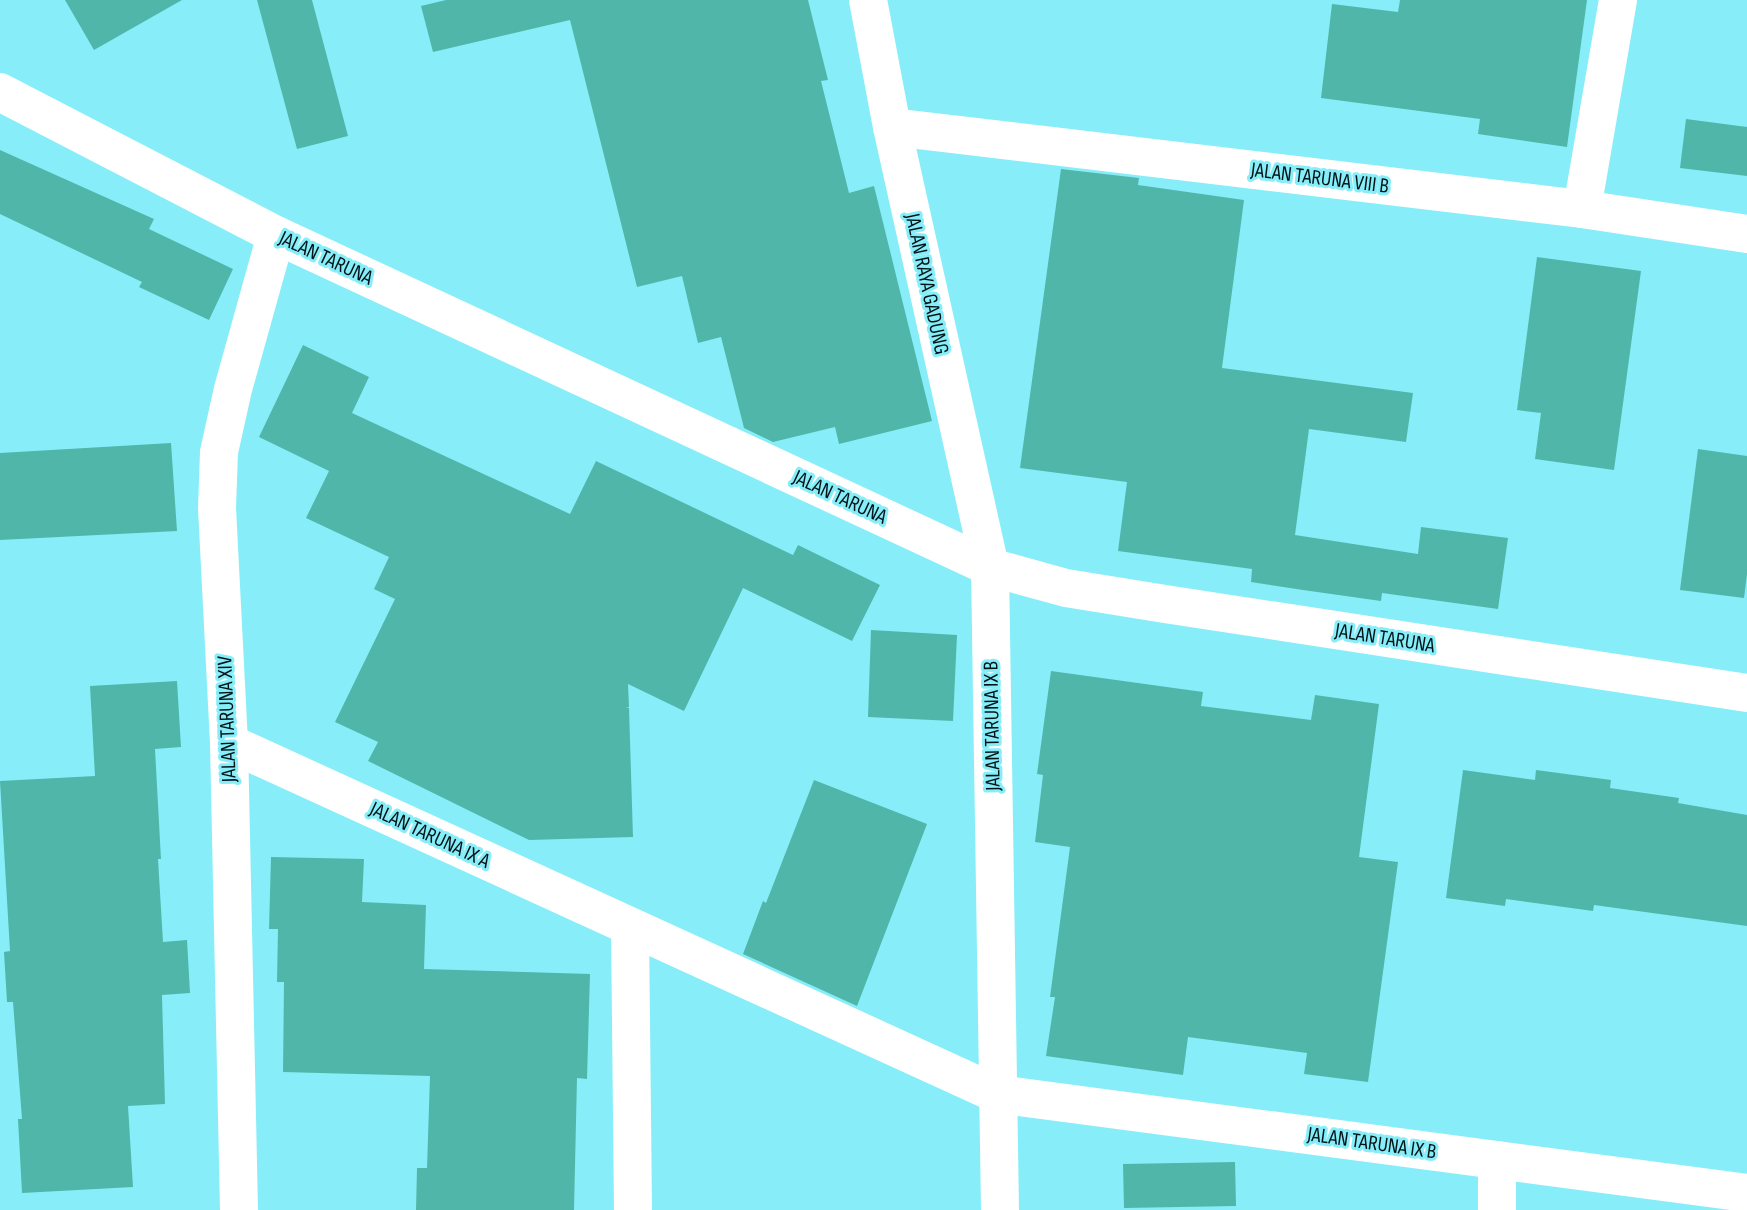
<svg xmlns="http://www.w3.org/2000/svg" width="1747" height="1210" viewBox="0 0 1747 1210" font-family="'Sofia Sans Condensed',sans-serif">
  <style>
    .building { fill: #50b6aa }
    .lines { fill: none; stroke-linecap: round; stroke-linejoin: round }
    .minor { stroke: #fff; stroke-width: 38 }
    .labels { text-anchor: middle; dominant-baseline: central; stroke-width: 6; stroke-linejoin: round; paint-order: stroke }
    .street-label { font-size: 21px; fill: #001316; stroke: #87eef9 }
  </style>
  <rect width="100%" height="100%" fill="#87eef9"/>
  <g class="building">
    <path d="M65 0H182L94 50Z"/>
    <path d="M257 0H312L348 136 297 149Z"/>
    <path d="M446 0H808L828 80 821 81 849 193 874 186 932 421 839 444 835 427 773 442 744 428 721 337 698 343 682 276 637 287 570 20 433 52 421 6Z"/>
    <path d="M1400 0H1587L1567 147 1478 134 1480 119 1321 98 1332 4 1398 12Z"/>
    <path d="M1686 119 1747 127V176L1680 168Z"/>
    <path d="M0 150 154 219 149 229 233 269 209 320 139 287 142 282 0 214Z"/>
    <path d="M1061 169 1139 178 1138 185 1244 200 1222 368 1413 393 1406 442 1309 429 1295 535 1418 554 1421 527 1508 538 1498 609 1382 593 1381 601 1303 590 1251 582 1252 569 1118 551 1127 482 1020 468Z"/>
    <path d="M1537 257 1641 271 1614 470 1535 459 1541 413 1517 410Z"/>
    <path d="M303 345 369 377 352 413 570 514 596 461 793 555 798 545 880 585 852 641 743 588 684 711 628 684 629 707H626L629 708 633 837 529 840 368 761 378 742 335 722 395 599 374 589 389 557 306 518 329 471 259 437Z"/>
    <path d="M171 443 177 531 0 540V453Z"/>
    <path d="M1698 449 1747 456V574L1744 598 1680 590Z"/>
    <path d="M871 630 957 635 953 721 868 717Z"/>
    <path d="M1051 671 1203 692 1201 706 1311 720 1315 695 1379 704 1359 857 1398 862 1368 1082 1304 1074 1307 1053 1188 1037 1183 1075 1046 1056 1055 997H1050L1070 847 1035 842 1043 775 1037 774Z"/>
    <path d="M177 681 181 747 155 749 161 859H158L163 942 187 940 190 993 162 995 165 1104 128 1106 133 1187 22 1193 18 1119H22L13 1002H7L4 952 10 951 0 781 95 776 90 686Z"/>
    <path d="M1463 770 1535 780 1536 770 1611 780 1610 788 1679 798 1678 803 1747 815V926L1594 905 1593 911 1506 899 1505 906 1446 898Z"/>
    <path d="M814 780 927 824 857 1006 743 954 763 901 766 903Z"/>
    <path d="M271 857 364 859 362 902 426 905 424 969 590 974 587 1079 577 1078 574 1210H416L417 1168H427L430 1076 283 1072 284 982H277L278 929H269Z"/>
    <path d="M1235 1162 1236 1206 1124 1208 1123 1164Z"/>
  </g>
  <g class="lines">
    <g class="minor">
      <path d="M868 0 892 127 990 567 1000 1210"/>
      <path d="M0 92 276 235 990 567 1066 588 1165 604 1747 693"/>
      <path d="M892 127 1582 209 1747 234"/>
      <path d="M1582 209 1618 0"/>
      <path d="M229 743 997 1094 1747 1193"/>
      <path d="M630 927 633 1210"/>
      <path d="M239 1210 229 743 217 508 219 452 233 389 276 235"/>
      <path d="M1497 1210V1160"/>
    </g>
  </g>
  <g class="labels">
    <g class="street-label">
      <text transform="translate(1320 178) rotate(7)">JALAN TARUNA VIII B</text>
      <text transform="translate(326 258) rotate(25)">JALAN TARUNA</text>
      <text transform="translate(927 284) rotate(78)">JALAN RAYA GADUNG</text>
      <text transform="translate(840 497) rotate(25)">JALAN TARUNA</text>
      <text transform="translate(1385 638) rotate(9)">JALAN TARUNA</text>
      <text transform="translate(227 719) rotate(-92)">JALAN TARUNA XIV</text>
      <text transform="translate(992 726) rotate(-91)">JALAN TARUNA IX B</text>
      <text transform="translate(430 835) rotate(25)">JALAN TARUNA IX A</text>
      <text transform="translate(1372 1143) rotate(8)">JALAN TARUNA IX B</text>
    </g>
  </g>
</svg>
